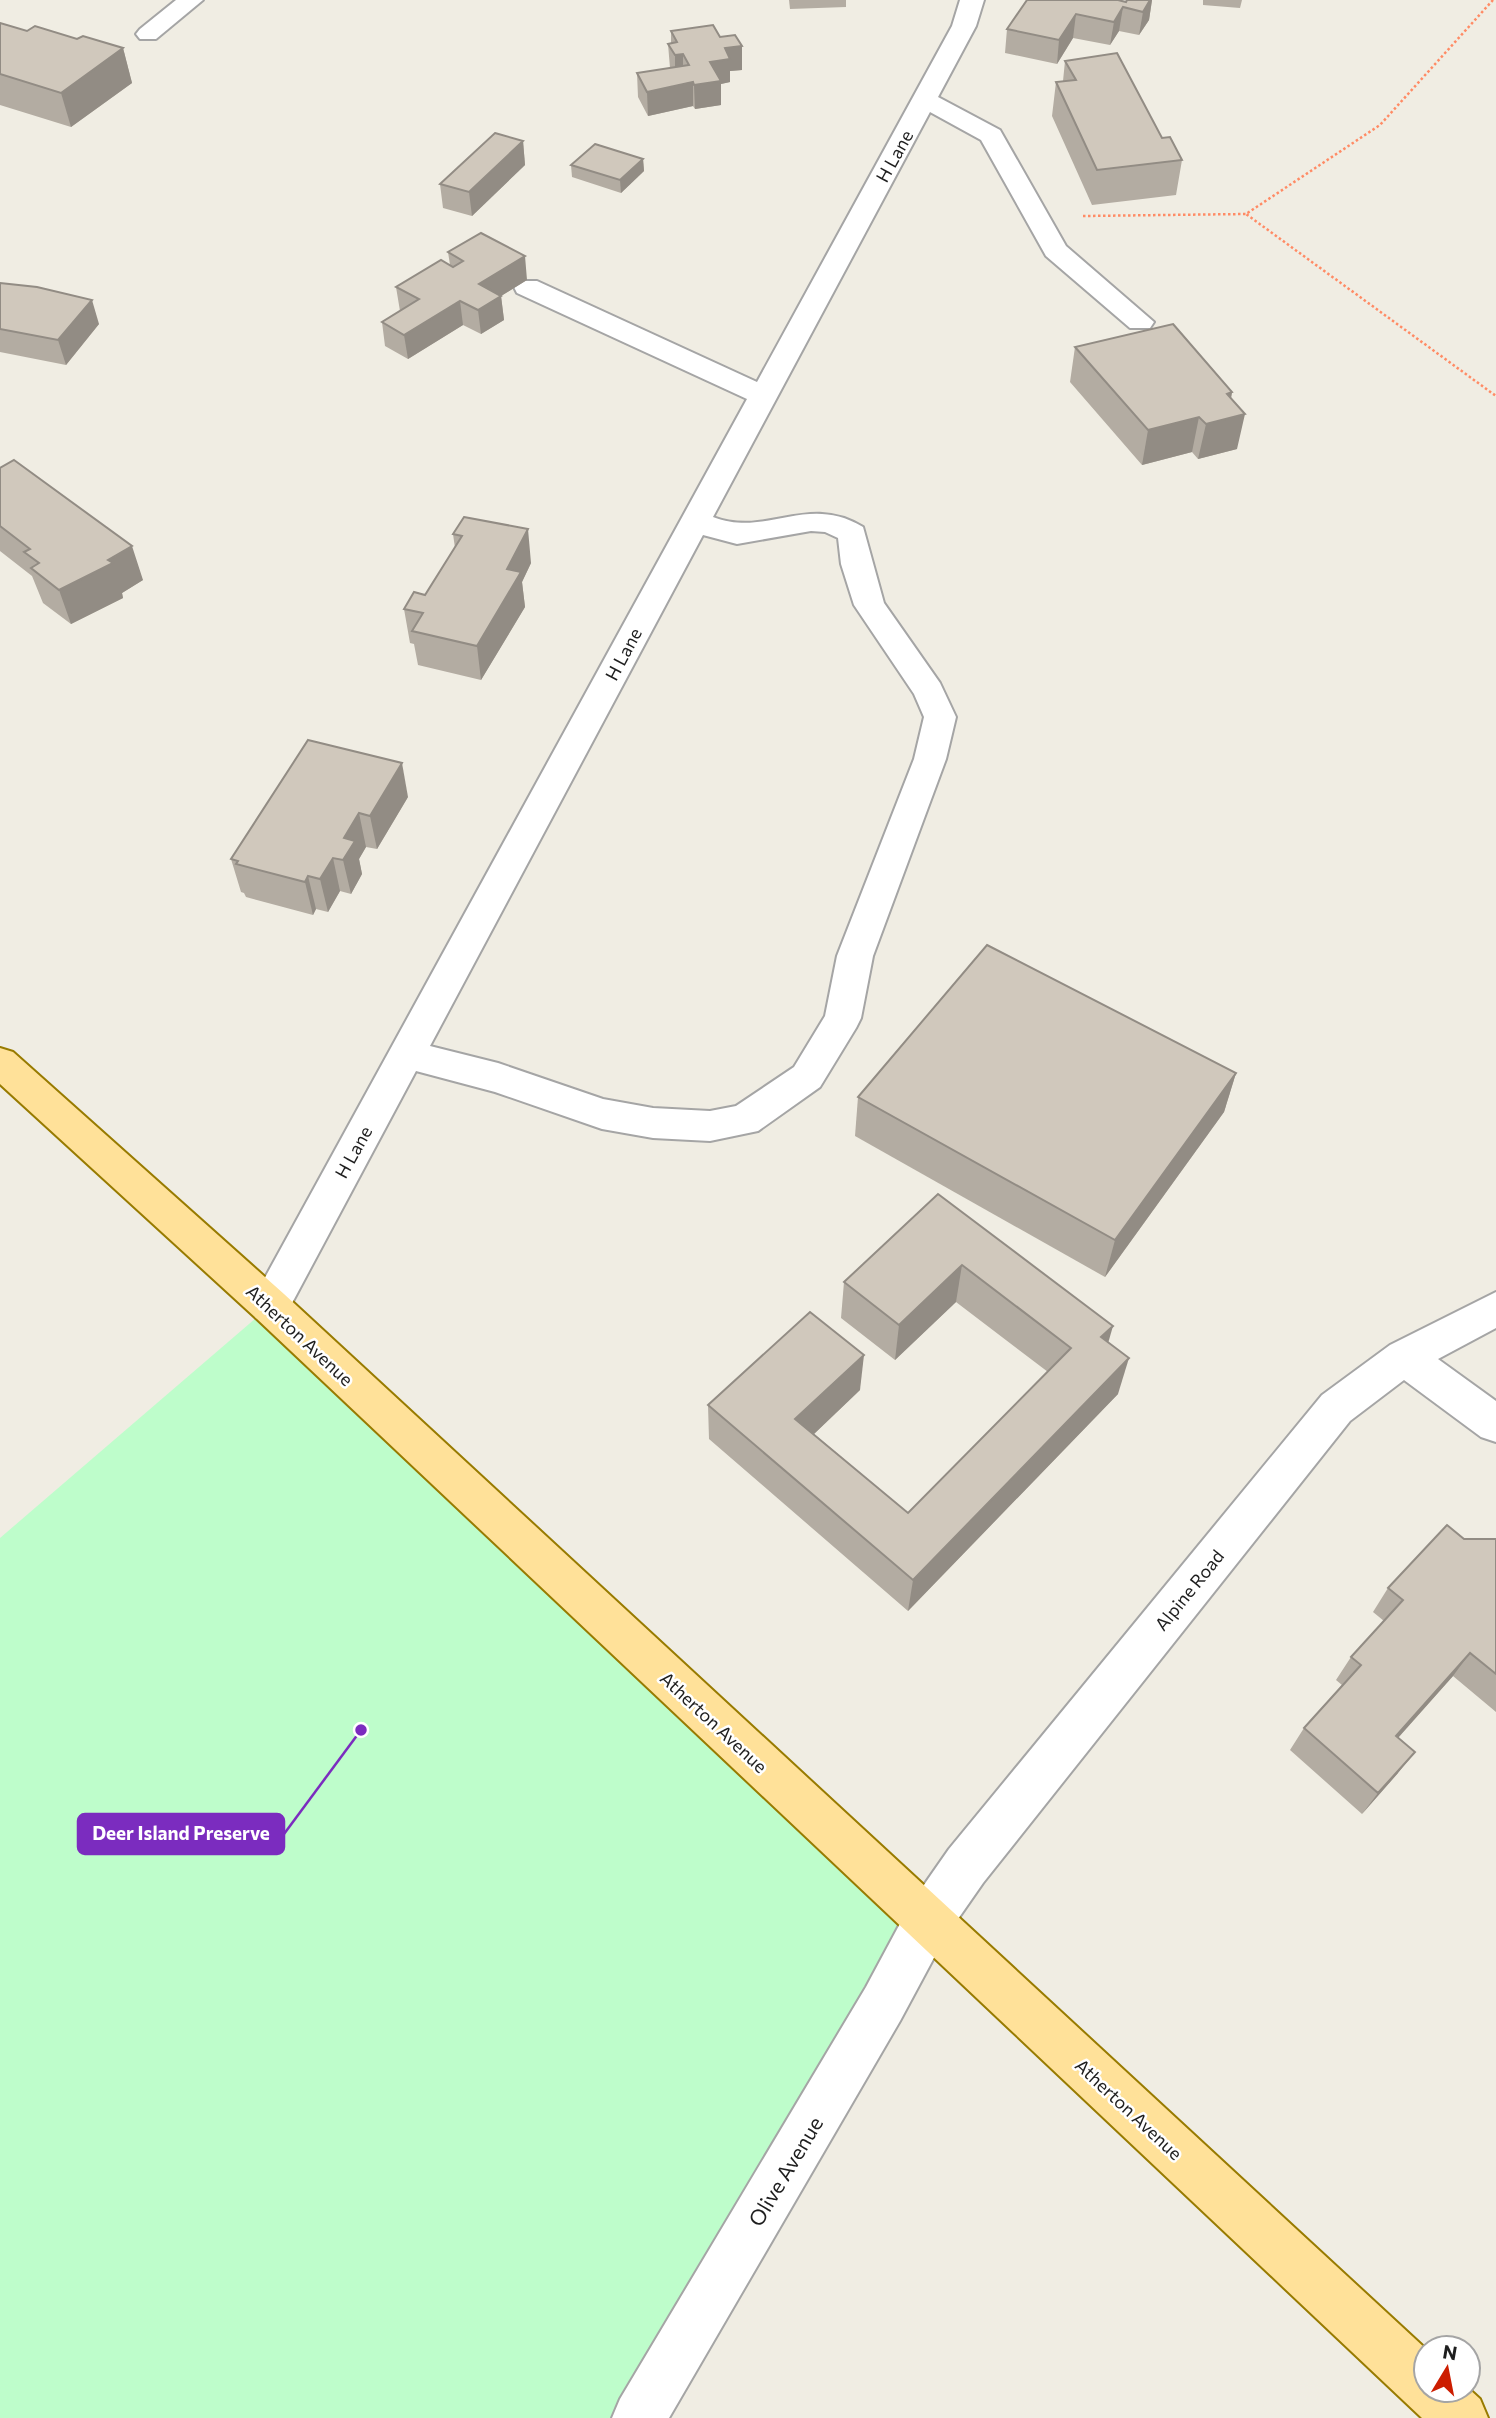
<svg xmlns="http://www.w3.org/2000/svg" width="1496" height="2418" viewBox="0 0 1496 2418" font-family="Commissioner,sans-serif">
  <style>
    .park { fill: #befdcb }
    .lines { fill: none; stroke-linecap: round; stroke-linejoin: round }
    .minor-casing { stroke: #a5a5a5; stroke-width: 4 }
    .major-casing { stroke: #987b00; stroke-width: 4 }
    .path { stroke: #ff8b65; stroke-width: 2.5; stroke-dasharray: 2.5 2.5; stroke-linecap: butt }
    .minor { fill: #fff; fill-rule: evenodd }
    .major { fill: #ffe199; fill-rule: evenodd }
    .wall { fill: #b3aca2 }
    .shaded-wall { fill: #928c84 }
    .building { fill: #d0c8bc; stroke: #928c84; stroke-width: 2 }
    .labels { text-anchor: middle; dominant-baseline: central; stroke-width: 5; stroke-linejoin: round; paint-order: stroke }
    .street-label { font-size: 18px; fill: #1e1e1e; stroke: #fff }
    .near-street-label { font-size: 21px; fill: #1e1e1e; stroke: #fff }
    .leader { fill: none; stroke: #7b2cbf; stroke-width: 2.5 }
    .callout-dot { fill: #7b2cbf; stroke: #fff; stroke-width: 2.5 }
    .callout { fill: #7b2cbf; stroke: #7b2cbf; stroke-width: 2.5 }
    .callout-label { font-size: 19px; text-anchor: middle; font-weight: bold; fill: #fff }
  </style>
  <rect width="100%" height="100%" fill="#f0ede3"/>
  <path class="park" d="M270 1306 927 1922 639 2418H0V1538Z"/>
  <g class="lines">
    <g class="minor-casing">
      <g id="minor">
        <path d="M176 0H203L156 39H140L136 34 140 29Z"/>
        <path d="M960 0H984L976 26 938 97 1000 130 1066 246 1154 322 1150 328H1130L1046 256 981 140 930 112 713 517C768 538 806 493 863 527L884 603 940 683 956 717 946 759 873 956 861 1018 856 1028 820 1087 758 1131 710 1141 653 1138 602 1129 495 1092 416 1071 284 1318 270 1323 256 1318 250 1306 256 1294 747 399 517 293 514 287 517 281H537L757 382 952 26ZM811 531 825 532 838 538 841 564 854 605 914 694 924 717 914 759 837 956 825 1016 794 1067 736 1106 710 1111 653 1108 603 1099 498 1063 430 1046 703 535 737 544Z"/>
        <path d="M1496 1292V1328L1438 1359 1496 1401V1442L1481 1437 1404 1380 1350 1421 983 1883 944 1939 900 2021 669 2418H612L620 2399 866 1987 910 1905 949 1849 1322 1395 1390 1345Z"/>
      </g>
    </g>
    <g class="major-casing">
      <path id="major" d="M0 1048 13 1052 284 1294 1426 2349V2390L1468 2388 1480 2399 1488 2418H1422L256 1318 0 1084Z"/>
    </g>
    <g class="path">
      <path d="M1493 0 1380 125 1246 214 1496 396"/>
      <path d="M1083 216 1246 214"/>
    </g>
    <use href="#minor" class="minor"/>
    <use href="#major" class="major"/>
  </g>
  <g class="wall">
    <path d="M789 0H846V7L790 9Z"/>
    <path d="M1152 0 1149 20 1139 35 1119 31 1110 45 1073 38 1057 64 1005 53 1007 29 1126 2Z"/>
    <path d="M1203 0H1242L1240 8 1203 5Z"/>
    <path d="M0 23 27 31 123 48 132 83 71 127 0 105Z"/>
    <path d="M671 31 720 37 742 46V70L730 71V82L721 84V105L695 109 693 106 648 116 638 97 637 73 670 68 668 44 671 43Z"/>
    <path d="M1065 61 1162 138 1182 160 1176 195 1092 205 1052 116 1056 82 1063 81Z"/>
    <path d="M523 141 525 165 472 216 443 208 440 184Z"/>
    <path d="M643 159 644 171 621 193 572 177 571 165Z"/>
    <path d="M448 252 527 280 501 296 504 320 481 334 463 325 408 359 385 346 382 322 400 311 396 287 450 265Z"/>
    <path d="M0 283 99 324 66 365 0 352Z"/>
    <path d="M1075 347 1232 392 1231 399 1237 449 1198 459 1192 452 1142 465 1070 382Z"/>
    <path d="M0 468 143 580 122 593 123 598 71 624 43 603 32 576 0 551Z"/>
    <path d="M464 517 531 563 522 582 525 607 481 680 418 665 414 644 410 643 404 609 425 595 455 548 453 534Z"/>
    <path d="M408 797 377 849 366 847 359 859 362 874 351 894 340 891 328 912 316 909 313 915 246 897 244 893 241 892 231 859Z"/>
    <path d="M1236 1073 1224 1112 1105 1277 855 1136 858 1097Z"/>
    <path d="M938 1194 1108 1343 1118 1394 908 1611 709 1439 708 1405 860 1390 814 1434 908 1513 1048 1372 956 1302 895 1360 841 1318 844 1282Z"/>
    <path d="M1464 1539H1496V1712L1453 1676 1398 1738V1773L1362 1814 1290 1750 1304 1728 1342 1685 1336 1680 1351 1657 1384 1621 1373 1612 1388 1588Z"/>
  </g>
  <g class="shaded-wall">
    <path d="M1150 0H1152L1149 20 1139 35 1143 12Z"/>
    <path d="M1123 7 1119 31 1110 45 1114 22Z"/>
    <path d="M1076 14 1073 38 1057 64 1059 40Z"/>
    <path d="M742 46V70L730 71V82L721 84V105L695 109 694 85 710 62 725 48Z"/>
    <path d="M123 48 132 83 71 127 61 93Z"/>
    <path d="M683 54V78L675 79V55Z"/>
    <path d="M693 82V106L648 116 647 92Z"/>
    <path d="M523 141 525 165 472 216 469 192Z"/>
    <path d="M643 159 644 171 621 193 620 180Z"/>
    <path d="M525 256 527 280 501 296 504 320 481 334 478 310 479 284Z"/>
    <path d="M92 300 99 324 66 365 58 340Z"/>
    <path d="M460 301 463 325 408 359 404 335Z"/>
    <path d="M1232 392 1227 419 1245 414 1237 449 1198 459 1206 424 1227 394Z"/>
    <path d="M1199 417 1192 452 1142 465 1148 430Z"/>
    <path d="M528 529 531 563 522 582 525 607 481 680 477 646 507 569Z"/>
    <path d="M132 546 143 580 122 593 123 598 71 624 59 590Z"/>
    <path d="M402 763 408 797 377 849 370 816Z"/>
    <path d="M359 813 366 847 359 859 362 874 351 894 343 860 344 838Z"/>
    <path d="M333 858 340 891 328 912 320 879Z"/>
    <path d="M308 876 316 909 313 915 305 882Z"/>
    <path d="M1236 1073 1224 1112 1105 1277 1115 1240Z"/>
    <path d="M962 1265 956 1302 895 1360 899 1325Z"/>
    <path d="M1113 1326 1103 1361 1101 1337Z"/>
    <path d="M864 1355 860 1390 794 1453 795 1419Z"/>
    <path d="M1129 1358 1118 1394 908 1611 913 1580Z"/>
    <path d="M1470 1653 1453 1676 1380 1758 1396 1736Z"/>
    <path d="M1415 1752 1398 1773 1362 1814 1378 1793Z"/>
  </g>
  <g class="building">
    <path d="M1027 0H1118L1126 2 1127 0H1150L1143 12 1123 7 1114 22 1076 14 1059 40 1007 29Z"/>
    <path d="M0 23 27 31 35 26 77 39 83 36 123 48 61 93 0 74Z"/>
    <path d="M713 25 720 37 735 35 742 46 725 48 730 59 710 62 721 81 694 85 693 82 647 92 637 73 689 65 683 54 675 55 668 44 677 42 671 31Z"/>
    <path d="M1117 53 1162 138 1170 137 1182 160 1097 170 1056 82 1076 80 1065 61Z"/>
    <path d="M495 133 523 141 469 192 440 184Z"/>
    <path d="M595 144 643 159 620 180 571 165Z"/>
    <path d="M481 233 525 256 479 284 501 296 478 310 460 301 404 335 382 322 419 299 396 287 441 260 453 267 463 261 448 252Z"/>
    <path d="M0 283 37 287 92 300 58 340 0 329Z"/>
    <path d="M1173 324 1232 392 1227 394 1245 414 1206 424 1199 417 1148 430 1075 347Z"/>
    <path d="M14 460 132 546 108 560 113 563 59 590 31 568 39 563 24 552 30 549 0 526V468Z"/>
    <path d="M464 517 528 529 507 569 521 572 477 646 412 631 423 613 404 609 414 592 425 595 462 536 453 534Z"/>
    <path d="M308 740 402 763 370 816 359 813 344 838 355 841 343 860 333 858 320 879 308 876 305 882 236 864 238 861 231 859Z"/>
    <path d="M987 945 1236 1073 1115 1240 858 1097Z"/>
    <path d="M938 1194 1113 1326 1101 1337 1129 1358 913 1580 708 1405 810 1312 864 1355 795 1419 908 1513 1071 1348 962 1265 899 1325 844 1282Z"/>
    <path d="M1447 1525 1464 1539H1496V1674L1470 1653 1396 1736 1415 1752 1378 1793 1304 1728 1361 1665 1351 1657 1403 1600 1388 1588Z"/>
  </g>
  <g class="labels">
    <g class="street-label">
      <text transform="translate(894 156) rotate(-61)">H Lane</text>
      <text transform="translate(623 654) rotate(-62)">H Lane</text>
      <text transform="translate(353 1152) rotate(-61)">H Lane</text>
      <text transform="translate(300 1335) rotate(43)">Atherton Avenue</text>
      <text transform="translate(1189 1590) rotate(-51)">Alpine Road</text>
      <text transform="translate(714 1722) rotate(43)">Atherton Avenue</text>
      <text transform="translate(1129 2109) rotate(43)">Atherton Avenue</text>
    </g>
    <g class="near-street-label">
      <text transform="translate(785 2171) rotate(-59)">Olive Avenue</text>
    </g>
  </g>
  <path class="leader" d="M361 1730L284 1834"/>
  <circle class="callout-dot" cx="361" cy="1730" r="7"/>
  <rect class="callout" x="78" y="1814" width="206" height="40" rx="7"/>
  <g class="callout-label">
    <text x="181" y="1840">Deer Island Preserve</text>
  </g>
  <g transform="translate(1447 2369) rotate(10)"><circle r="33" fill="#ffffff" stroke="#a5a5a5" stroke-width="2"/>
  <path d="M0-5L12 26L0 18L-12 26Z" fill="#cc1d00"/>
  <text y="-10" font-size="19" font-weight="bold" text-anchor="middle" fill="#1e1e1e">N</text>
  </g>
</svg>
